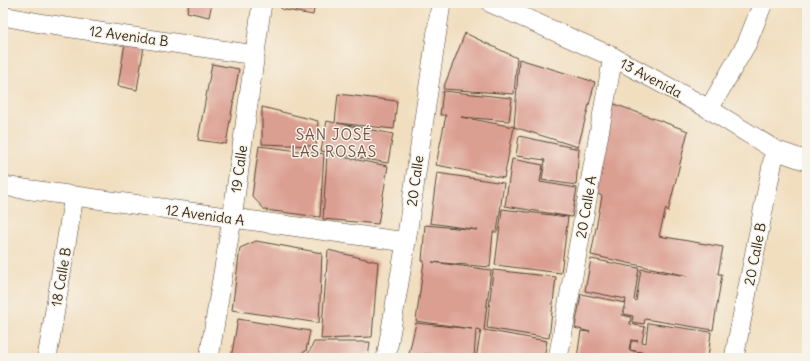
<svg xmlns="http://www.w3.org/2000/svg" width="810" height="361" viewBox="0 0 810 361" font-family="Delius,sans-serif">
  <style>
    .building { fill: #db9f92 }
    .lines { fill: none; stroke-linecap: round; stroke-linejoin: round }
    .street-casing { stroke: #564536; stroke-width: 20 }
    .street { stroke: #fff; stroke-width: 19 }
    .labels { text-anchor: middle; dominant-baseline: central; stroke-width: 3; stroke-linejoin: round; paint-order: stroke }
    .street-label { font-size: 14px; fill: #3b2a1e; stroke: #f7f3e8 }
    .neighbourhood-label { font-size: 15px; letter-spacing: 1px; fill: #735347; stroke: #f7f3e8 }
  </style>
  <rect width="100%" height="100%" fill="#f7f3e8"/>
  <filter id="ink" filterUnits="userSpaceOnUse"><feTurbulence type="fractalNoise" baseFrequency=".025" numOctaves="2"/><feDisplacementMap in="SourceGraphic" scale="8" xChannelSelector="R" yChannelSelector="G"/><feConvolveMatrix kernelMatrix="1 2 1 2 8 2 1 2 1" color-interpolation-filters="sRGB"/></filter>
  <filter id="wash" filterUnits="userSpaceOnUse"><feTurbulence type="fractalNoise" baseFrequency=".012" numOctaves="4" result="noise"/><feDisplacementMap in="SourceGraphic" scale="16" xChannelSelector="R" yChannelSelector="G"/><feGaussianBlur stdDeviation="0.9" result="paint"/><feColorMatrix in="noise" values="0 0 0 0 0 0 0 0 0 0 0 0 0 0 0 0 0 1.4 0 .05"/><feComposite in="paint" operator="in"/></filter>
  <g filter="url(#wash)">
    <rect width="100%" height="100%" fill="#f1debf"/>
    <g id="blocks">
      <g class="building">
        <path d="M189 3H212L209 17 187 12Z"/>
        <path d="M282 3H315L313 15 281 9Z"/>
        <path d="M465 33 517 58 514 94 443 89Z"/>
        <path d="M125 43 144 46 137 90 118 86Z"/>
        <path d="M519 59 595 82 578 147 514 127Z"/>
        <path d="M212 64 239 69 226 144 198 140Z"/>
        <path d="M443 91 512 98 509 121 461 117 514 127 504 178 436 165 446 115H440Z"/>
        <path d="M338 94 397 101 394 129 337 123 393 134 388 163 321 151 327 121 335 123Z"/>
        <path d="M609 102 688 131 668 212 666 208 659 236 723 247 718 274H722L713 330 645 319 644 324 632 322 633 316 624 314 626 299 585 291 591 259 639 268 634 300 636 301 641 269 688 276 591 255 602 196 592 191Z"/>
        <path d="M262 107 318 121 316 146 262 144Z"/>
        <path d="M519 136 579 149 576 185 542 180 545 160 516 156Z"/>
        <path d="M259 146 324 154 320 217 265 210 252 196Z"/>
        <path d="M327 154 388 166 378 224 323 219Z"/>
        <path d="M512 159 543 165 540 182 577 188 572 217 505 206Z"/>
        <path d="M437 173 504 183 497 232H493L490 267 432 262 491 270 484 330 547 341 544 358H476L481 330 476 329 474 358 425 354 445 358H408L416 323 472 329 416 321 424 261H422L425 225 478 230 430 223Z"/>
        <path d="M502 209 568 217 561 273 495 265Z"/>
        <path d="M256 241 322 253 319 323 232 310 240 248Z"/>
        <path d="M328 250 378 262 372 337 321 339Z"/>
        <path d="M493 270 556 277 549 338 487 328Z"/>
        <path d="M581 294 625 303 622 315 631 317 630 324 645 327 642 342 646 343 648 323 711 332 708 358H690L654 353 678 358H643L644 353H647L630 350 631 341H638L631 340 629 350 643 353 642 358H577L581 331 590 332 575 328Z"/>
        <path d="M238 319 310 331 306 351 292 358H231Z"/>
        <path d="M314 342H370L368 358H299L308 354Z"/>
      </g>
    </g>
  </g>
  <g filter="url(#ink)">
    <use href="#blocks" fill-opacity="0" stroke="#564536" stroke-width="1"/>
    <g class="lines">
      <g class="street-casing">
        <g id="street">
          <path d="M491 3 613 57 709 109 775 150 807 161"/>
          <path d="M3 16 45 24 255 55"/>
          <path d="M709 109 747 43 763 3"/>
          <path d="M3 186 406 242"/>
          <path d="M47 358 74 196"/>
          <path d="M209 358 232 219 262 3"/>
          <path d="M386 358 406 242 441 3"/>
          <path d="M558 358 613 57"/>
          <path d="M734 358 775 150"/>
        </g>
      </g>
      <use href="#street" class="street"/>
    </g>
  </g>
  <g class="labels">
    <g class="street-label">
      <text transform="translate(129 36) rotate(8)">12 Avenida B</text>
      <text transform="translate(651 78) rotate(28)">13 Avenida</text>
      <text transform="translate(239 169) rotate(-82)">19 Calle</text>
      <text transform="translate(415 181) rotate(-82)">20 Calle</text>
      <text transform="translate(586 207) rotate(-80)">20 Calle A</text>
      <text transform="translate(205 215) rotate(8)">12 Avenida A</text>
      <text transform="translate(755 254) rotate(-79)">20 Calle B</text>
      <text transform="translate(61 277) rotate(-80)">18 Calle B</text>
    </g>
    <g class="neighbourhood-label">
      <text x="334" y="134">SAN JOSÉ<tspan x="334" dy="17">LAS ROSAS</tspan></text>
    </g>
  </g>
  <rect width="810" height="361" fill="none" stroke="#f7f3e8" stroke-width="16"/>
</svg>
